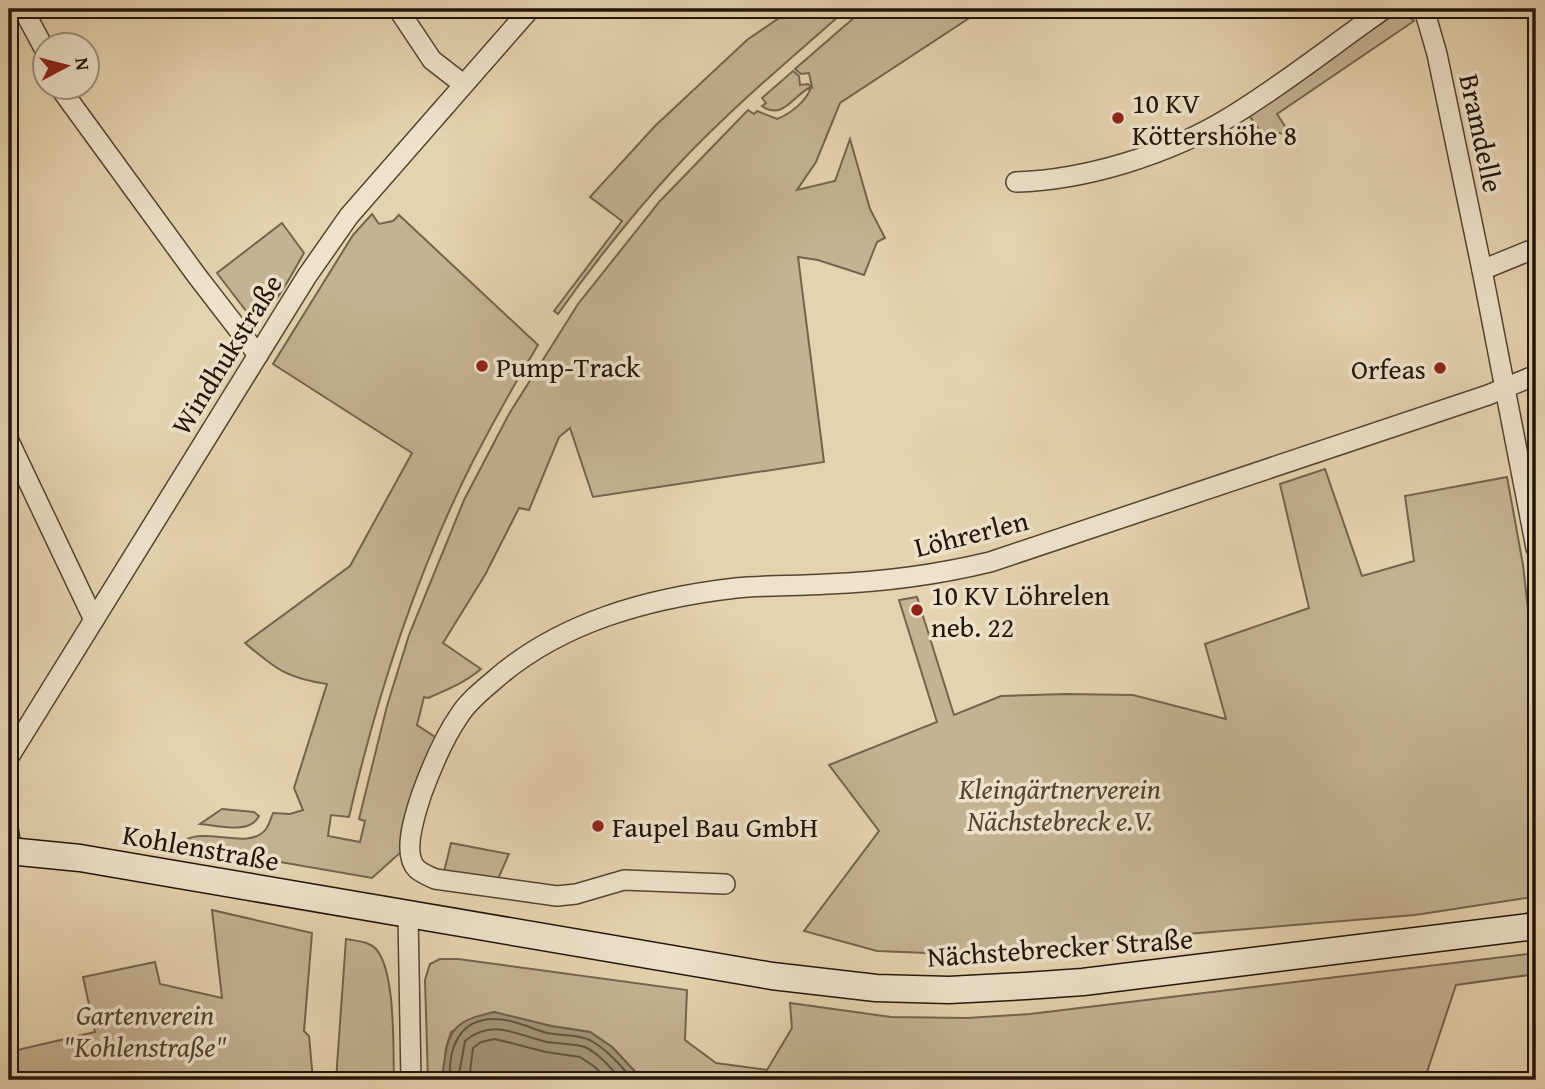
<svg xmlns="http://www.w3.org/2000/svg" width="1545" height="1089" viewBox="0 0 1545 1089" font-family="'Gentium Book Plus',serif">
  <style>
    .green { fill: #c4b393; stroke: #73644e; stroke-width: 2 }
    .water { fill: #a39277; stroke: #6f604b; stroke-width: 2 }
    .lines { fill: none; stroke-linecap: round; stroke-linejoin: round }
    .shore { stroke: #625440; stroke-width: 2 }
    .street-casing { stroke: #534433; stroke-width: 22 }
    .secondary-casing { stroke: #22150a; stroke-width: 29 }
    .street { stroke: #eee2cb; stroke-width: 19 }
    .secondary { stroke: #eee2cb; stroke-width: 26 }
    .poi-dot { fill: #8f2418; stroke: #eee2cb; stroke-width: 2.5 }
    .labels { text-anchor: middle; dominant-baseline: central; stroke-width: 7; stroke-linejoin: round; paint-order: stroke }
    .poi-label { font-size: 28px; fill: #22150a; stroke: #eee2cb; text-anchor: start }
    .street-label { font-size: 28px; fill: #22150a; stroke: #eee2cb }
    .park-label { font-size: 28px; font-style: italic; fill: #534433; stroke: #eee2cb }
  </style>
  <rect width="100%" height="100%" fill="#e5d3af"/>
  <filter id="stains"><feTurbulence type="fractalNoise" baseFrequency=".00286" numOctaves="4"/><feColorMatrix values="0 0 0 0 .2 0 0 0 0 .09 0 0 0 0 .02 0 0 0 .5 -.17"/></filter>
  <radialGradient id="worn" r=".72"><stop offset=".6" stop-color="#630" stop-opacity="0"/><stop offset="1" stop-color="#630" stop-opacity=".3"/></radialGradient>
  <g class="green">
    <path d="M792 9H847C789 60 728 111 675 168 633 214 594 263 558 314L554 311 622 221 590 197 655 126 747 40Z"/>
    <path d="M864 9H983L840 103 816 162 797 190 835 181 850 139 870 209 885 238 877 242 864 275 818 260 798 257 824 462 593 497 570 428 559 437 529 510 519 508 485 575 443 643 481 669C464 683 447 690 428 698L424 697 417 725 438 739 401 852 372 878 183 845 185 840C208 827 249 851 266 829 269 825 271 818 273 813L290 814 303 810 294 788 327 684C286 678 276 669 245 643L350 566 412 453 273 364 353 235 372 214 379 224 393 221 399 215 538 345C515 383 493 422 473 461 416 574 377 695 349 817L331 815 328 836 360 842 365 821 359 819 387 706 409 635 464 500 509 414 578 304 660 201 748 110 754 114 757 111 777 119C790 114 807 101 811 87 793 95 783 121 762 106L766 103 762 98 793 71 799 76 800 85 808 84 812 87 809 73 801 74 795 69Z"/>
    <path d="M1395 14H1406L1414 21 1277 114 1290 134 1261 132 1248 114Z"/>
    <path d="M282 223 304 253C293 271 272 318 250 316L217 273Z"/>
    <path d="M1325 469 1362 576 1414 561 1405 496 1507 477 1523 565 1536 679V891L1532 897 1415 915 1102 941 1002 956 877 951 804 931 879 831 829 765 937 722 899 600 917 597 954 715 1001 696 1066 694 1133 695 1226 719 1205 644 1309 608 1280 484Z"/>
    <path d="M222 809 254 812 259 816C250 835 217 825 200 824Z"/>
    <path d="M451 843 509 854 498 879 444 872Z"/>
    <path d="M212 910 312 933 304 1031 309 1036 313 1080H16L13 1051 95 1032 83 977 155 962 160 984 222 998Z"/>
    <path d="M346 939C356 941 369 941 376 949 396 971 393 1051 394 1080H336Z"/>
    <path d="M1536 953V974L1456 985 1425 1078 1432 1080H643L612 1047 590 1032 551 1026 494 1012 451 1032 446 1048 443 1080H428L425 980 430 964 440 959H458L687 990 685 1040 716 1063 767 1070 792 1028 790 1003 891 1017 967 1018 1030 1014Z"/>
  </g>
  <path class="water" d="M494 1012 551 1026 590 1032 612 1047 643 1080H443C442 1073 444 1065 445 1057 449 1024 464 1019 494 1012Z"/>
  <g class="lines">
    <g class="shore">
      <path d="M450 1080C448 1050 458 1019 494 1019 512 1019 530 1028 547 1033 560 1036 578 1034 590 1040 608 1050 620 1066 634 1080"/>
      <path d="M458 1080 465 1041C493 1018 516 1035 547 1042 559 1044 574 1043 585 1047 600 1054 611 1069 622 1080"/>
      <path d="M469 1080 473 1048 481 1042 495 1039 546 1052 580 1057 595 1067 607 1080"/>
    </g>
    <g class="street-casing">
      <g id="street">
        <path d="M23 9 46 52"/>
        <path d="M398 9 432 60 463 84"/>
        <path d="M1424 9 1437 54 1482 270 1536 548"/>
        <path d="M60 88 197 276 258 355"/>
        <path d="M1016 182C1086 180 1170 154 1230 117 1283 85 1334 44 1384 9"/>
        <path d="M1482 270 1536 248"/>
        <path d="M9 441 94 620"/>
        <path d="M9 757 307 276 349 216 530 9"/>
        <path d="M9 833 11 851"/>
        <path d="M725 884 624 880 576 894 557 896 435 879C429 876 421 873 417 869 401 854 416 811 422 793 432 766 443 739 459 716 467 703 480 692 492 682 559 622 649 598 736 588 766 585 797 586 827 584 882 582 936 575 990 562L1488 395 1536 375"/>
        <path d="M408 915 411 1080"/>
      </g>
    </g>
    <g class="secondary-casing">
      <path id="secondary" d="M9 851 80 858 772 976 876 988 949 990 1025 986 1083 982 1536 926"/>
    </g>
    <use href="#street" class="street"/>
    <use href="#secondary" class="secondary"/>
  </g>
  <g class="poi-dot">
    <circle cx="1118" cy="118" r="7"/>
    <circle cx="482" cy="366" r="7"/>
    <circle cx="1440" cy="368" r="7"/>
    <circle cx="917" cy="610" r="7"/>
    <circle cx="598" cy="826" r="7"/>
  </g>
  <g class="labels">
    <g class="poi-label">
      <text x="1132" y="102">10 KV<tspan x="1132" dy="32">Köttershöhe 8</tspan></text>
      <text x="496" y="366">Pump-Track</text>
      <text x="1426" y="368" text-anchor="end">Orfeas</text>
      <text x="931" y="594">10 KV Löhrelen<tspan x="931" dy="32">neb. 22</tspan></text>
      <text x="612" y="826">Faupel Bau GmbH</text>
    </g>
    <g class="street-label">
      <text transform="translate(1482 133) rotate(78)">Bramdelle</text>
      <text transform="translate(226 354) rotate(-58)">Windhukstraße</text>
      <text transform="translate(971 533) rotate(-14)">Löhrerlen</text>
      <text transform="translate(201 847) rotate(10)">Kohlenstraße</text>
      <text transform="translate(1060 947) rotate(-4)">Nächstebrecker Straße</text>
    </g>
    <g class="park-label">
      <text x="1060" y="788">Kleingärtnerverein<tspan x="1060" dy="32">Nächstebreck e.V.</tspan></text>
      <text x="145" y="1014">Gartenverein<tspan x="145" dy="32">"Kohlenstraße"</tspan></text>
    </g>
  </g>
  <rect width="1545" height="1089" fill="none" stroke="#e5d3af" stroke-width="35"/>
  <rect x="10" y="10" width="1524" height="1068" fill="none" stroke="#22150a" stroke-width="3.5"/>
  <rect x="18" y="18" width="1510" height="1054" fill="none" stroke="#22150a" stroke-width="2"/>
  <g transform="translate(66 66) rotate(83)"><circle r="33" fill="#eee2cb" stroke="#9c907e" stroke-width="2"/>
  <path d="M0-5L12 26L0 18L-12 26Z" fill="#8f2418"/>
  <text y="-10" font-size="19" font-weight="bold" text-anchor="middle" fill="#22150a">N</text>
  </g>
  <rect width="100%" height="100%" filter="url(#stains)"/>
  <rect width="100%" height="100%" fill="url(#worn)"/>
</svg>
